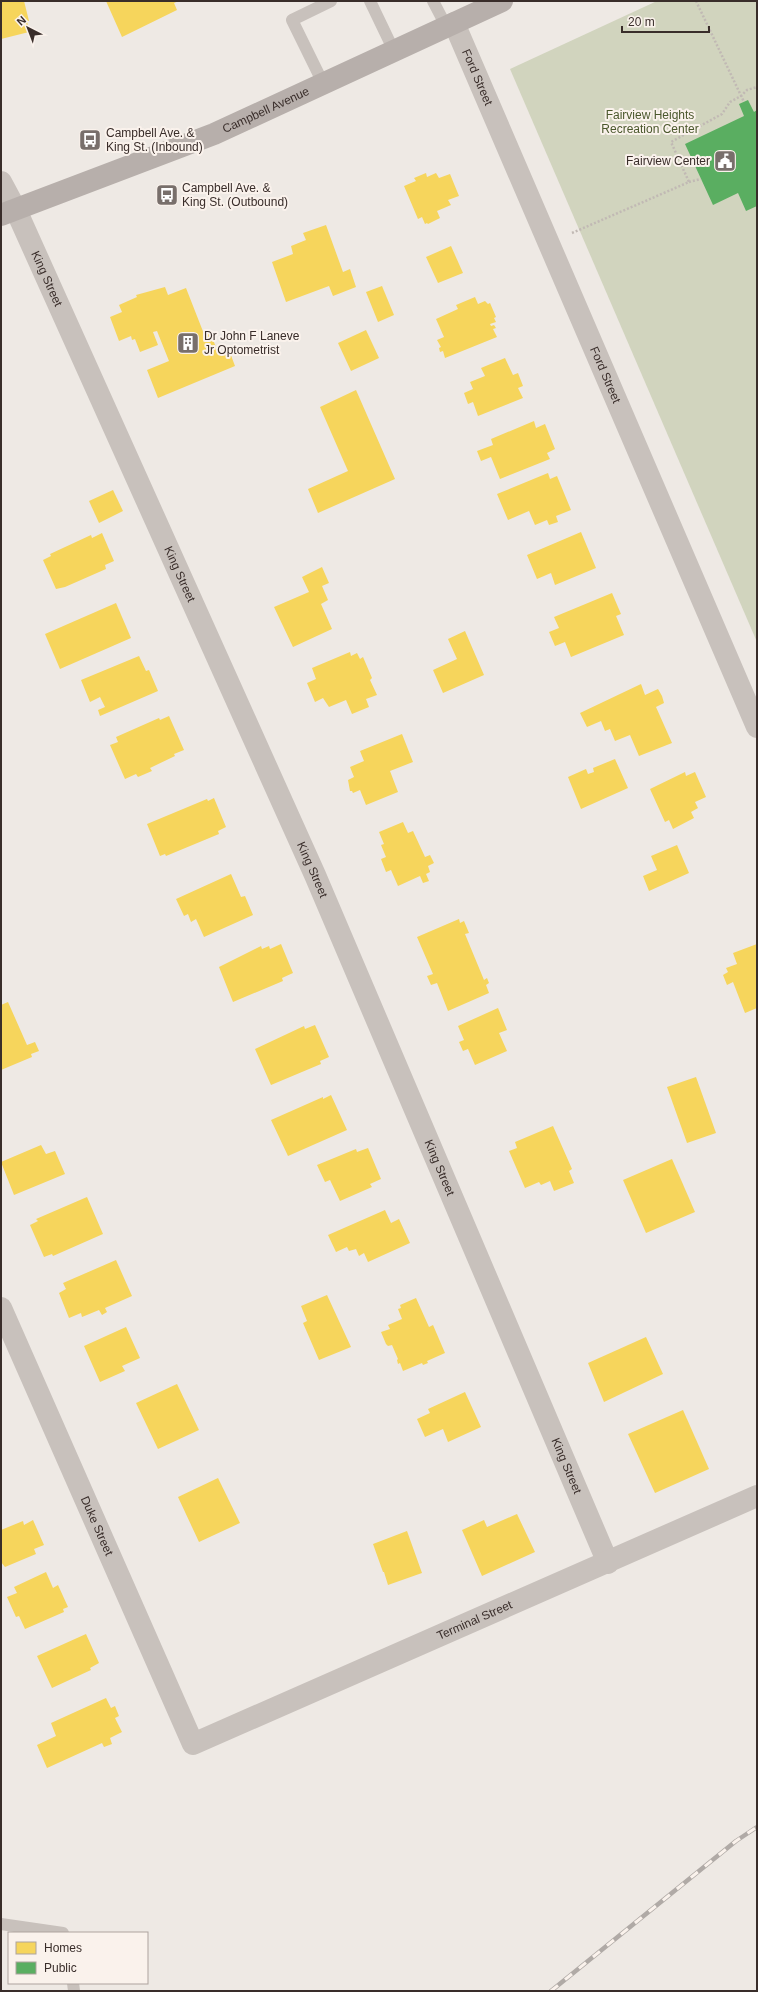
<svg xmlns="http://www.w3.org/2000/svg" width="758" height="1992" viewBox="0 0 758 1992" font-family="Helvetica,sans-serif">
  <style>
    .green { fill: #d1d4be }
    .homes { fill: #f6d55c }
    .public { fill: #5aae61 }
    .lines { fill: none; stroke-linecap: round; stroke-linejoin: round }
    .path { stroke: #c1b9b4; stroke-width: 2.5; stroke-dasharray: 2 2; stroke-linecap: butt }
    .service { stroke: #c8c1bc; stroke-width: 12 }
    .minor { stroke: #c8c1bc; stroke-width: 22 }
    .primary { stroke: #b7afab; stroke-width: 22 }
    .rail-casing { stroke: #b0aaa6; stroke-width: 4.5 }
    .rail { stroke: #faf2ec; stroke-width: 3; stroke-dasharray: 9; stroke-linecap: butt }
    .labels { text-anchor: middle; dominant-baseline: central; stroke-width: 4; stroke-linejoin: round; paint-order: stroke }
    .street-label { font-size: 12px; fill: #392d2a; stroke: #faf2ec }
    .park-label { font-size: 12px; fill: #4b582d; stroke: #faf2ec }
    .poi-label { font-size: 12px; fill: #392d2a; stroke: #faf2ec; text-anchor: start }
  </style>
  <rect width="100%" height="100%" fill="#eee9e4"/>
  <path class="green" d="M657 1H757V642L510 69Z"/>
  <g class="homes">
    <path d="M1 1H24L29 21H27L29 32 1 39Z"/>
    <path d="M106 1H179L174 3 177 10 122 37Z"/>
    <path d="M426 173 427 177 436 173 439 178 450 174 459 196 448 200 451 205 437 211 440 218 428 224 427 223 425 224 422 217 418 219 404 186 416 181 414 178Z"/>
    <path d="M326 225 343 272 350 269 356 287 333 296 329 286 286 302 272 262 293 254 291 246 306 240 303 233Z"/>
    <path d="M451 246 463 273 438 283 426 257Z"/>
    <path d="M382 286 394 315 378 322 366 292Z"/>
    <path d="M165 287 168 295 186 288 204 334 210 332 219 355 229 350 235 366 158 398 147 370 169 361 157 331 153 332 158 345 140 352 135 339 132 340 131 336 119 341 110 317 122 312 119 305 137 297 136 295Z"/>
    <path d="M475 297 478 304 485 301 488 304 490 303 496 317 494 318 496 322 490 324 491 326 494 325 496 328 493 329 497 337 445 358 443 351 440 352 439 348 441 347 437 340 444 337 436 319 458 309 456 305Z"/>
    <path d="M366 330 379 358 351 371 338 343Z"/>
    <path d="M505 358 513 375 518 373 523 386 518 388 523 398 478 416 473 402 468 404 464 393 473 389 470 382 485 376 481 368Z"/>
    <path d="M356 390 395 479 318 513 308 489 348 471 320 407Z"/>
    <path d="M534 421 536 428 545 424 555 449 547 453 550 459 500 479 491 457 481 461 477 451 493 445 491 439Z"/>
    <path d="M548 473 550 479 557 476 571 510 556 516 558 522 549 525 547 520 535 525 529 511 508 520 497 494Z"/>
    <path d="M113 490 123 511 99 523 89 501Z"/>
    <path d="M581 532 596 568 555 585 551 573 537 579 527 555Z"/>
    <path d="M102 533 114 561 105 565 106 569 65 587 56 589 43 560 51 556 50 554 91 535 92 538Z"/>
    <path d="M322 567 329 583 322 586 328 600 321 604 332 629 293 647 274 607 309 592 302 577Z"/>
    <path d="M612 593 621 614 616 616 624 635 571 657 565 642 555 646 549 632 559 628 554 617Z"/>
    <path d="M116 603 131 638 60 669 45 634Z"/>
    <path d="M465 631 484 675 443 693 433 670 457 659 448 639Z"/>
    <path d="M350 652 351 656 357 653 360 659 363 657 372 678 370 680 377 695 366 699 369 707 352 714 346 700 329 707 323 698 315 702 307 683 316 679 312 668Z"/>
    <path d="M139 656 146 671 149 670 158 691 100 716 98 710 105 707 100 697 90 702 81 680Z"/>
    <path d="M641 684 645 695 658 689 662 696 664 703 656 707 672 743 639 756 630 735 615 741 610 729 605 731 601 721 587 727 580 713Z"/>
    <path d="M169 716 184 750 174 754 175 756 150 768 152 771 138 777 136 774 125 779 110 745 118 742 116 737 159 718 160 720Z"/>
    <path d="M402 734 413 762 390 771 398 792 366 805 360 790 353 793 352 791H350L348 780 354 777 350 767 364 761 360 751Z"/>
    <path d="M615 759 628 788 581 809 568 777 586 769 588 774 594 772 593 768Z"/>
    <path d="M685 772 686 776 695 772 706 797 695 802 698 808 691 812 694 818 673 829 669 820 665 822 650 789Z"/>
    <path d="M214 798 226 827 218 831 219 834 166 856 165 854 160 856 147 824 207 799 208 801Z"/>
    <path d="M403 822 408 833 413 831 425 857 430 855 434 863 428 866 430 872 426 874 429 881 423 883 420 876 398 886 391 870 386 872 381 859 386 857 381 845 384 844 379 832Z"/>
    <path d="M677 845 689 873 649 891 643 876 657 870 651 856Z"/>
    <path d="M231 874 241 897 245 896 253 915 204 937 196 919 191 922 188 914 184 916 176 899Z"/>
    <path d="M459 919 460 923 464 921 469 933 465 934 484 980 487 978 489 983 486 985 489 993 448 1011 437 983 431 985 427 976 433 974 417 937Z"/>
    <path d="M281 944 293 973 282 978 283 981 233 1002 219 967 261 946 262 949 269 946 270 949Z"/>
    <path d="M757 944V1008L745 1013 733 982 727 985 723 975 728 972 726 968 737 964 733 953Z"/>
    <path d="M8 1002 27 1045 35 1042 39 1051 31 1054 32 1057 1 1070V1005Z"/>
    <path d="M498 1008 507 1030 499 1033 507 1051 475 1065 468 1049 463 1051 459 1042 464 1040 458 1026Z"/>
    <path d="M315 1025 329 1057 320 1061 321 1064 271 1085 255 1049 304 1026 305 1029Z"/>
    <path d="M696 1077 716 1133 687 1143 667 1087Z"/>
    <path d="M331 1095 347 1130 288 1156 271 1120 323 1097V1099Z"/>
    <path d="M553 1126 572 1169 569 1171 574 1183 554 1191 550 1181 541 1185 539 1182 525 1188 509 1151 517 1148 515 1142Z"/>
    <path d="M41 1145 46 1154 55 1151 65 1174 14 1195 1 1162Z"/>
    <path d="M368 1148 381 1179 370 1184 372 1187 340 1201 330 1180 325 1182 317 1165 356 1149 357 1152Z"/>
    <path d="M672 1159 695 1212 646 1233 623 1180Z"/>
    <path d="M87 1197 103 1234 53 1256 52 1254 44 1257 30 1225 38 1221 36 1219Z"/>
    <path d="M385 1210 391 1223 399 1219 410 1243 368 1262 364 1253 359 1256 356 1249 349 1251 347 1247 336 1252 328 1235Z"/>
    <path d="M116 1260 132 1296 105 1308 107 1312 102 1315 99 1310 82 1317 81 1313 69 1318 59 1293 66 1289 63 1283Z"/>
    <path d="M327 1295 351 1347 319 1360 303 1323 307 1321 301 1306Z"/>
    <path d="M416 1298 429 1327 433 1325 445 1353 427 1361 428 1363 423 1365 422 1363 403 1371 400 1363 398 1364 397 1360 398 1359 392 1345 388 1346 386 1344 381 1332 390 1329 388 1325 402 1319 398 1309 401 1308 400 1305Z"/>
    <path d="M126 1327 140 1358 122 1366 125 1371 100 1382 84 1346Z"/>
    <path d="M646 1337 663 1374 604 1402 588 1363Z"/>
    <path d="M177 1384 199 1430 158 1449 136 1403Z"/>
    <path d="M465 1392 481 1427 448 1442 443 1429 425 1437 417 1419 430 1413 428 1409Z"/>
    <path d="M683 1410 709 1469 655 1493 628 1434Z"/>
    <path d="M218 1478 240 1523 199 1542 178 1497Z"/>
    <path d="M517 1514 535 1552 482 1576 462 1530 484 1520 487 1527Z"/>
    <path d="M33 1520 44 1545 34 1549 36 1554 5 1567 1 1562V1530L23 1521 24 1525Z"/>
    <path d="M407 1531 422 1573 388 1585 384 1572H383L373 1544Z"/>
    <path d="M46 1572 53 1588 58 1585 68 1607 63 1609 64 1612 25 1629 19 1616 16 1617 7 1597 17 1593 14 1587Z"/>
    <path d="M86 1634 99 1663 90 1668 91 1670 52 1688 37 1656Z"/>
    <path d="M106 1698 111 1708 115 1706 119 1716 115 1718 122 1732 110 1738 112 1744 104 1747 102 1743 47 1768 37 1745 56 1736 51 1723Z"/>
  </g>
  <path class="public" d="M748 100 754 112 757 110V206L746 211 738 193 713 205 685 144 744 116 739 104Z"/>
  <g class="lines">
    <g class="path">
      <path d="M696 1 744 102"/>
      <path d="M689 182 701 179"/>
      <path d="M572 233 689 182 671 142 722 114 730 102 741 96 747 90 757 87"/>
    </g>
    <g class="service">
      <path d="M370 1 394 51"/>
      <path d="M433 1 446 26"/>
      <path d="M323 83 292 20 331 1"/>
      <path d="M1 1924 63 1933"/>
      <path d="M73 1983 74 1991"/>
    </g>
    <g class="minor">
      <path id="s1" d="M454 23 757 727"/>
      <path id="s2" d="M1 182 16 210 315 875 608 1563"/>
      <path id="s3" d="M1 1308 193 1744 757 1496"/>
    </g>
    <path class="primary" id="s4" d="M1 215 214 134 502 1"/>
    <g class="rail-casing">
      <path id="rail" d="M551 1991 736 1841 757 1827"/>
    </g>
    <use href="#rail" class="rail"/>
  </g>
  <defs>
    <g id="bus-square" transform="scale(1.15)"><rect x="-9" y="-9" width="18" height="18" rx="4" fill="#786f6b" stroke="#faf2ec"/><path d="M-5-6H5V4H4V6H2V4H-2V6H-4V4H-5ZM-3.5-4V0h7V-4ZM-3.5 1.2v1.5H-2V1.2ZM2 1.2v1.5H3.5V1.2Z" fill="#fff"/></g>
    <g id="civic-square" transform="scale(1.15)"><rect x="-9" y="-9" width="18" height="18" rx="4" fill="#786f6b" stroke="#faf2ec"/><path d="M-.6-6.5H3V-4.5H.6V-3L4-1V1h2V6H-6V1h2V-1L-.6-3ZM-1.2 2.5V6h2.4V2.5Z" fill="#fff"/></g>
    <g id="building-square" transform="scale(1.15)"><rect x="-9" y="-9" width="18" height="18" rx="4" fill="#786f6b" stroke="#faf2ec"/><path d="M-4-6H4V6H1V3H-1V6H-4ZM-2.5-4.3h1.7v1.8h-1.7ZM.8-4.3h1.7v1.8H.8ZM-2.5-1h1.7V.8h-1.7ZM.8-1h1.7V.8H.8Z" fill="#fff"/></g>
  </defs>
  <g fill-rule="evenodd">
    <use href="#bus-square" x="90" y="140"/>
    <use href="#civic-square" x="725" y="161"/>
    <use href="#bus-square" x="167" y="195"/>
    <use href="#building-square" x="188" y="343"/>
  </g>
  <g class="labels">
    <g class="street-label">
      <text stroke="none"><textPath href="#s1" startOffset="59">Ford Street</textPath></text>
      <text stroke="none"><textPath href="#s4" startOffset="285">Campbell Avenue</textPath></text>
      <text stroke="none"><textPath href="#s2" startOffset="107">King Street</textPath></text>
      <text stroke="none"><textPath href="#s1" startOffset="383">Ford Street</textPath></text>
      <text stroke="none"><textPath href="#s2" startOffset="431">King Street</textPath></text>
      <text stroke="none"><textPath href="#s2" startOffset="755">King Street</textPath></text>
      <text stroke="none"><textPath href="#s2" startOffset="1079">King Street</textPath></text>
      <text stroke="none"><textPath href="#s2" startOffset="1403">King Street</textPath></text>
      <text stroke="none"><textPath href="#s3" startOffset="238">Duke Street</textPath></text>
      <text stroke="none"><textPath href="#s3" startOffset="784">Terminal Street</textPath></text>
    </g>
    <g class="park-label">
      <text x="650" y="115">Fairview Heights<tspan x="650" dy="14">Recreation Center</tspan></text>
    </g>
    <g class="poi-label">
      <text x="106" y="133">Campbell Ave. &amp;<tspan x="106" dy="14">King St. (Inbound)</tspan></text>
      <text x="710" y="161" text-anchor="end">Fairview Center</text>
      <text x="182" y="188">Campbell Ave. &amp;<tspan x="182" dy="14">King St. (Outbound)</tspan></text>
      <text x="204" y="336">Dr John F Laneve<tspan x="204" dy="14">Jr Optometrist</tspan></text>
    </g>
  </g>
  <rect width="758" height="1992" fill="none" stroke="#392d2a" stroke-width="4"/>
  <rect x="8" y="1932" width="140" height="52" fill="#faf2ec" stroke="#ada39e"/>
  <rect x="16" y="1942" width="20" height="12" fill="#f6d55c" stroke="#ada39e"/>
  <text x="44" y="1952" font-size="12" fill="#392d2a">Homes</text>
  <rect x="16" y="1962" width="20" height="12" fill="#5aae61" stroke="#ada39e"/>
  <text x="44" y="1972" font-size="12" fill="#392d2a">Public</text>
  <g transform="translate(28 28) rotate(318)" stroke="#faf2ec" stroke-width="3" paint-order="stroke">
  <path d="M0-3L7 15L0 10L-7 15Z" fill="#392d2a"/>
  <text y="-6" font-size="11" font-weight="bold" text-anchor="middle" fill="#392d2a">N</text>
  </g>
  <path d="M622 26v6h87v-6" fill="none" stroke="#392d2a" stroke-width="2"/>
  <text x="628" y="26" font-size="12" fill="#392d2a" stroke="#faf2ec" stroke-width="3" paint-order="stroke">20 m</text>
</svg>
